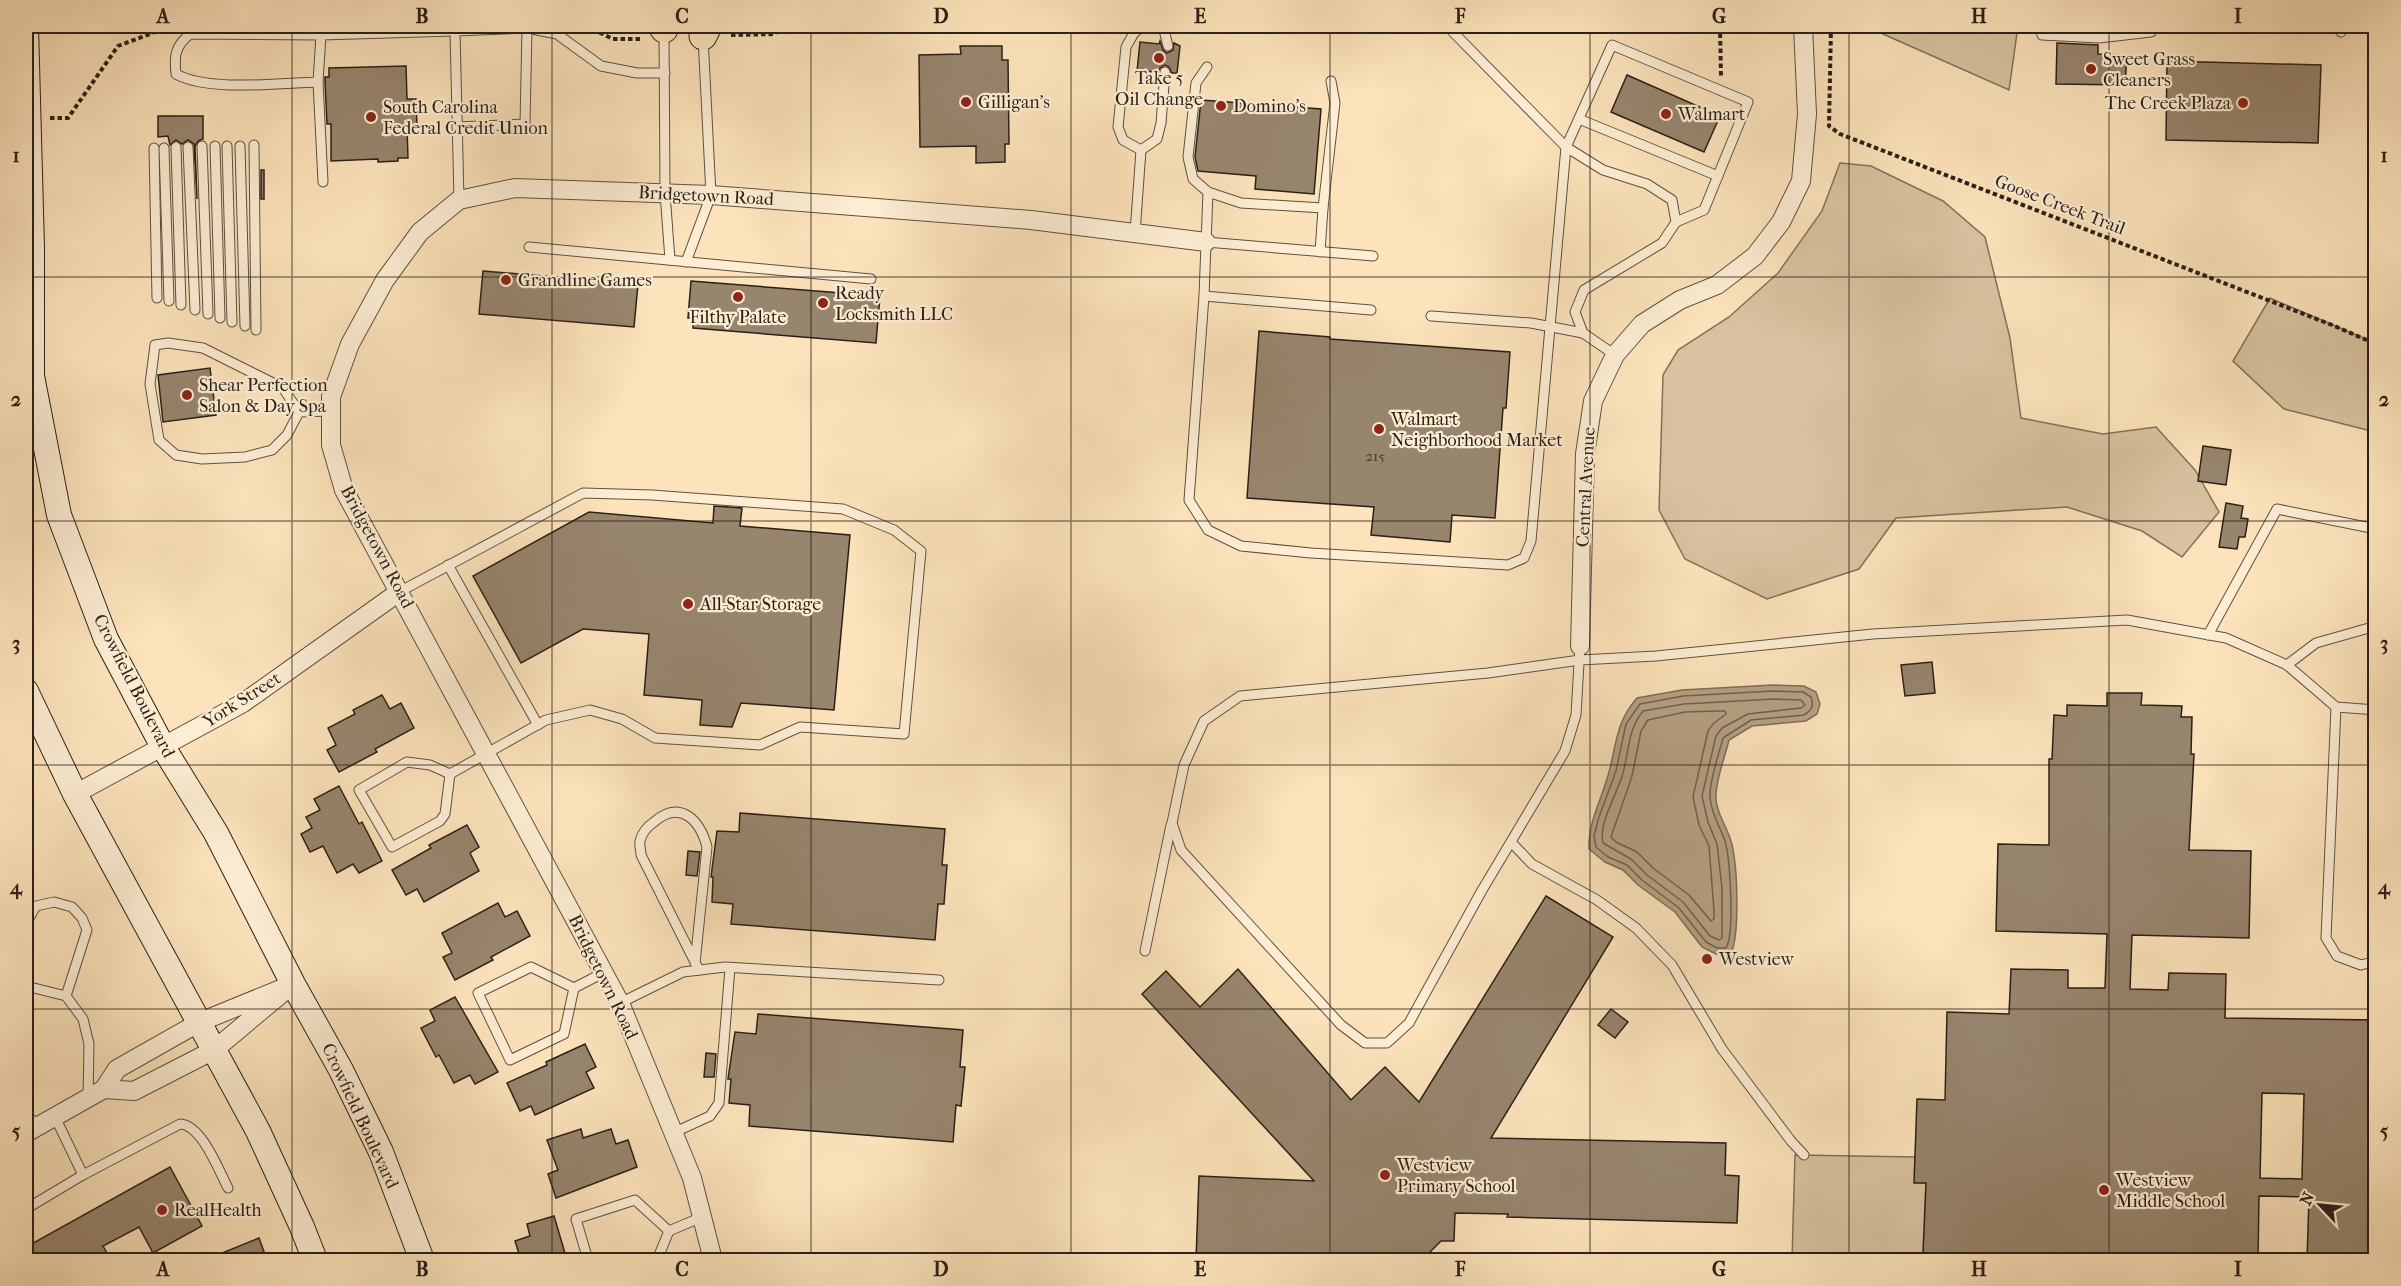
<svg xmlns="http://www.w3.org/2000/svg" width="2401" height="1286" viewBox="0 0 2401 1286" font-family="'IM FELL French Canon',serif">
  <style>
    .green { fill: #d8c29f; stroke: #81715c; stroke-width: 1.5 }
    .water { fill: #b5a184; stroke: #7d6d59; stroke-width: 1.5 }
    .lines { fill: none; stroke-linecap: round; stroke-linejoin: round }
    .shore { stroke: #70604e; stroke-width: 1.5 }
    .building { fill: #97856d; stroke: #2a2018; stroke-width: 1.5; fill-rule: evenodd }
    .service-casing { stroke: #5e5141; stroke-width: 11 }
    .minor-casing { stroke: #5e5141; stroke-width: 20 }
    .secondary-casing { stroke: #2a2018; stroke-width: 26 }
    .primary-casing { stroke: #2a2018; stroke-width: 29 }
    .path { stroke: #2a2018; stroke-width: 4; stroke-dasharray: 4.5 3; stroke-linecap: butt }
    .service { stroke: #fdedd3; stroke-width: 9 }
    .minor { stroke: #fdedd3; stroke-width: 18 }
    .secondary { stroke: #fdedd3; stroke-width: 24 }
    .primary { stroke: #fce3bb; stroke-width: 27 }
    .grid { fill: none; stroke: #2a2018; stroke-width: 1.5; stroke-opacity: 0.55 }
    .poi-dot { fill: #8f2418; stroke: #fdedd3; stroke-width: 2 }
    .labels { text-anchor: middle; dominant-baseline: central; stroke-width: 4.5; stroke-linejoin: round; paint-order: stroke }
    .number-label { font-size: 15px; fill: #45392d }
    .poi-label { font-size: 18px; fill: #2a2018; stroke: #fdedd3; text-anchor: start }
    .street-label { font-size: 18px; fill: #2a2018; stroke: #fdedd3 }
    .neatline { fill: none; stroke: #2a2018; stroke-width: 2 }
    .grid-label { font-size: 20px; text-anchor: middle; font-weight: bold; fill: #2a2018 }
  </style>
  <rect width="100%" height="100%" fill="#fce3bb"/>
  <filter id="stains"><feTurbulence type="fractalNoise" baseFrequency=".00333" numOctaves="4"/><feColorMatrix values="0 0 0 0 .2 0 0 0 0 .09 0 0 0 0 .02 0 0 0 .5 -.17"/></filter>
  <radialGradient id="worn" r=".72"><stop offset=".6" stop-color="#630" stop-opacity="0"/><stop offset="1" stop-color="#630" stop-opacity=".3"/></radialGradient>
  <g class="green">
    <path d="M1865 26H2018L2009 90Z"/>
    <path d="M1840 163 1871 166 1943 201 1985 237 2010 338 2021 418 2103 434 2156 427 2195 470 2219 512 2182 557 2142 531 2067 507 1896 518 1859 569 1767 599 1685 559 1659 510 1663 375 1678 350 1729 317 1778 273 1822 211Z"/>
    <path d="M2270 298 2375 343V432L2284 409 2233 361Z"/>
    <path d="M1795 1155 1916 1157 1926 1181 1924 1260H1792Z"/>
  </g>
  <path class="water" d="M1773 685 1804 686 1816 692 1820 704 1817 714 1806 721 1752 726 1729 740C1725 757 1717 776 1716 794 1715 810 1725 824 1730 838 1738 861 1740 932 1731 954H1716L1702 947 1675 912 1638 885 1623 870 1605 862 1589 849C1588 819 1604 796 1610 768 1617 740 1617 721 1637 698L1682 690Z"/>
  <g class="lines">
    <g class="shore">
      <path d="M1773 691 1803 692 1811 697C1814 706 1812 710 1804 715L1751 720 1723 738C1719 754 1709 782 1710 797 1711 814 1720 826 1725 841 1730 859 1735 933 1726 948H1717L1706 942 1679 908 1642 880 1627 865 1608 857 1596 847 1594 836 1599 817 1616 771 1626 724 1640 704 1683 696Z"/>
      <path d="M1774 699 1801 700 1805 705 1801 708 1748 714 1722 728 1716 736 1702 796 1708 822 1717 844 1722 888V938L1719 940 1710 936 1683 902 1647 875 1631 859 1603 843C1598 824 1618 792 1623 773 1629 751 1628 729 1643 711L1684 704Z"/>
      <path d="M1719 711H1725L1726 714 1713 724 1708 731 1693 797 1699 825 1709 846 1714 911V919L1711 921 1689 895 1653 868 1637 852 1616 842 1611 837 1632 776 1641 731 1648 720 1685 712Z"/>
    </g>
  </g>
  <g class="building">
    <path d="M2057 26H2099V31L2057 29Z"/>
    <path d="M1160 41 1163 50 1167 53 1173 50 1174 43 1180 46 1177 73H1172L1169 67 1165 65 1160 68 1158 72 1137 71 1140 42 1159 44Z"/>
    <path d="M2057 43 2098 45V54L2127 55 2125 85 2056 84Z"/>
    <path d="M960 46H1002V60H1008L1009 144H1005V162L976 163V146L920 147 919 55 961 54Z"/>
    <path d="M2167 61 2321 65 2318 143 2166 140Z"/>
    <path d="M406 66 407 99H416L417 127H407L408 158H398V161L378 162V159L331 161V124H327L325 82V77H329V68Z"/>
    <path d="M1627 75 1720 116 1704 152 1611 112Z"/>
    <path d="M1201 100 1321 109 1314 194 1255 189 1256 176 1198 171 1195 157Z"/>
    <path d="M158 116H203V139L198 141 195 146 197 199 194 144 188 140 182 144 176 140 170 145 168 136 158 137Z"/>
    <rect x="261" y="170" width="3" height="29"/>
    <path d="M483 271 638 284 634 327 479 314Z"/>
    <path d="M691 281 880 296 876 343 693 328V318H688Z"/>
    <path d="M1259 331 1330 337V339L1510 352 1506 408H1503L1495 518 1452 515 1450 542 1371 535 1374 507 1247 498Z"/>
    <path d="M210 368 216 415 163 422 158 375Z"/>
    <path d="M2203 446 2231 450 2226 485 2198 481Z"/>
    <path d="M2226 503 2243 506 2241 518 2248 519 2245 537H2239L2237 549 2219 547Z"/>
    <path d="M714 506 742 508 740 526 850 535 834 710 741 703 732 727 700 725 702 700 644 695 649 634 583 629 521 663 473 576 589 512 713 523Z"/>
    <path d="M1932 662 1935 693 1905 696 1901 665Z"/>
    <path d="M2107 693H2142L2141 705 2182 706 2181 717H2192L2191 754H2194L2189 850 2251 851 2249 938 2132 935 2130 989 2168 990 2169 973 2226 974 2225 1018 2376 1020V1260H2307L2309 1197 2259 1196 2258 1260H1956V1254L1923 1253 1926 1183H1914L1917 1099 1945 1100 1947 1012 2009 1014 2011 969 2068 970V988H2105L2107 934 1996 931 1998 844 2049 845V759H2052L2054 715 2067 716V705L2107 706ZM2262 1093 2304 1094 2302 1179 2260 1178Z"/>
    <path d="M382 695 390 709 401 703 414 728 375 749 377 752 339 772 327 750 336 745 328 728 355 714 353 710Z"/>
    <path d="M339 786 359 824 362 822 382 861 359 873 353 864 337 873 323 846 310 852 301 834 312 828 306 817 320 810 314 799Z"/>
    <path d="M740 813 945 829 942 865H947L944 904H938L935 940 731 924 733 904 712 902 713 877H711L717 831 739 832Z"/>
    <path d="M467 825 479 847 470 853 479 871 424 902 417 889 406 895 392 870 431 848 429 845Z"/>
    <path d="M688 851 700 852 697 876 686 875Z"/>
    <path d="M1546 896 1613 937 1491 1138 1726 1143 1725 1175 1739 1176 1737 1223 1507 1217 1508 1214 1455 1213 1454 1241H1441L1422 1260H1196L1199 1176 1314 1181 1142 994 1166 971 1200 1007 1238 969 1351 1100 1385 1067 1419 1102Z"/>
    <path d="M498 903 505 917 517 911 530 936 491 957 493 960 455 980 443 957 452 953 442 933Z"/>
    <path d="M455 997 498 1072 475 1084 470 1075 454 1083 439 1055 436 1057 421 1028 435 1021 430 1010Z"/>
    <path d="M1611 1009 1628 1022 1615 1038 1598 1025Z"/>
    <path d="M758 1014 963 1030 960 1067H965L961 1106 956 1105 953 1142 749 1126 750 1105 729 1103 731 1079H728L735 1032 756 1034Z"/>
    <path d="M585 1044 596 1067 586 1072 594 1088 535 1115 531 1106 520 1111 507 1083 547 1065 546 1062Z"/>
    <path d="M706 1053 716 1054 714 1077H704Z"/>
    <path d="M581 1129 583 1138 611 1129 616 1144 628 1140 637 1167 556 1198 548 1174 558 1170 547 1140Z"/>
    <path d="M170 1167 202 1226 153 1253 139 1227 103 1246 111 1260H33L26 1247Z"/>
    <path d="M554 1216 567 1260H521L515 1241 530 1236 527 1224Z"/>
    <path d="M259 1238 267 1260H205Z"/>
  </g>
  <g class="lines">
    <g class="service-casing">
      <g id="service">
        <path d="M1163 26 1168 46"/>
        <path d="M2040 26 2042 35 2099 38 2151 32 2152 26"/>
        <path d="M527 28 557 34 601 66 637 73H665"/>
        <path d="M1449 28 1566 147 1603 170 1647 184 1672 200 1676 222 1662 243 1584 290 1575 312 1583 333 1615 355"/>
        <path d="M664 31 665 193 670 260"/>
        <path d="M2341 32 2342 26"/>
        <path d="M321 35 318 82C280 83 208 92 176 74 174 56 175 46 190 34L321 35 455 31"/>
        <path d="M1207 67 1196 83 1188 157 1193 179 1208 192 1241 203 1323 208 1320 252"/>
        <path d="M318 82 323 182"/>
        <path d="M1579 119 1718 176"/>
        <path d="M457 127 525 124 527 28 455 31 459 200"/>
        <path d="M254 145 256 330"/>
        <path d="M202 146 208 314"/>
        <path d="M215 146 220 318"/>
        <path d="M227 146 232 322"/>
        <path d="M240 146 245 326"/>
        <path d="M176 147 181 305"/>
        <path d="M188 147 195 310"/>
        <path d="M154 148 157 298"/>
        <path d="M164 148 169 301"/>
        <path d="M1141 150 1123 140 1118 127 1126 47 1134 33 1142 26"/>
        <path d="M1141 150 1157 139 1161 123 1165 72"/>
        <path d="M1208 192 1204 296 1189 500 1208 530 1241 546 1311 553 1508 565 1524 558 1531 541 1566 147 1612 45 1748 102 1704 210 1676 222"/>
        <path d="M1323 208 1335 103 1331 81"/>
        <path d="M1135 233 1141 150"/>
        <path d="M1206 242 1373 256"/>
        <path d="M529 247 871 279"/>
        <path d="M686 262 711 195 703 37"/>
        <path d="M1204 296 1371 310"/>
        <path d="M1431 316 1531 323 1583 333"/>
        <path d="M299 412 287 435 272 450 245 457 202 459 176 455 159 440 150 384 155 345 168 343 203 348 283 388 299 412 330 411"/>
        <path d="M448 565 538 725"/>
        <path d="M399 592 583 493 652 495 843 509 894 530 921 551 904 734 800 727 760 745 655 738 622 719 590 710 546 720 450 774 430 765 407 762 359 790 392 847 440 821 445 814 450 774"/>
        <path d="M2208 635 2277 509 2376 529"/>
        <path d="M1580 646 1576 715 1565 751 1481 892 1409 1023 1387 1043H1365L1341 1025 1181 850 1172 823 1184 765 1204 721 1240 696 1488 673 1580 660 1656 656 1873 634 2127 620 2226 638 2287 665 2336 707 2376 710"/>
        <path d="M2287 665 2316 643 2376 626"/>
        <path d="M2336 707 2326 938 2337 956 2361 965 2376 961"/>
        <path d="M1511 842 1532 864 1597 900 1636 928 1672 965 1722 1049 1791 1141 1804 1155"/>
        <path d="M26 931 29 918 36 906 54 902 72 907 82 918 87 930 66 996"/>
        <path d="M1145 951 1171 825"/>
        <path d="M695 963 707 847C700 820 680 799 654 822 648 826 642 833 640 841 639 845 641 850 641 855L699 970"/>
        <path d="M26 986 66 996 83 1019 89 1044 88 1098"/>
        <path d="M574 988 564 1034 510 1060 478 993 531 967 574 988 603 973"/>
        <path d="M620 1003 683 972 725 967 939 980"/>
        <path d="M26 1115 39 1126"/>
        <path d="M55 1117 83 1175"/>
        <path d="M673 1133 710 1116 719 1103 730 968"/>
        <path d="M26 1209 81 1176 180 1124C202 1125 219 1171 228 1188"/>
        <path d="M588 1260 576 1219 635 1200 669 1231"/>
        <path d="M657 1260 669 1231 702 1217"/>
      </g>
    </g>
    <g class="minor-casing">
      <g id="minor">
        <path d="M1580 646 1585 454 1593 401 1615 355 1642 324 1680 300 1717 285 1755 256 1781 222 1801 181 1807 114 1803 26"/>
        <path d="M75 794 243 703 399 592"/>
        <path d="M293 984 214 1050 134 1091 104 1089 117 1069 200 1022Z"/>
        <path d="M26 1133 104 1089"/>
        <path d="M713 1260 692 1178 620 1003 344 490 331 445V397L350 344 385 280 420 232 459 200 515 188 711 195 1031 220 1206 242"/>
      </g>
    </g>
    <g class="secondary-casing">
      <g id="secondary">
        <path d="M26 26 32 248V376L59 515 106 639 163 747 216 833 293 984 341 1070 381 1152 422 1260"/>
        <path d="M26 691 75 794 258 1131 302 1227 315 1260"/>
      </g>
    </g>
    <g class="primary-casing">
      <g id="primary">
        <path d="M662 26 664 29"/>
        <path d="M703 36 708 26"/>
      </g>
    </g>
    <g class="path">
      <path d="M586 26 613 39H642"/>
      <path d="M1720 26 1721 76"/>
      <path d="M1831 26 1829 126 1840 134 2332 325 2376 344"/>
      <path d="M731 35 775 34 783 26"/>
      <path d="M50 118H68L118 46 155 32 162 26"/>
    </g>
    <use href="#service" class="service"/>
    <use href="#minor" class="minor"/>
    <use href="#secondary" class="secondary"/>
    <use href="#primary" class="primary"/>
  </g>
  <path class="grid" d="M292 26V1260M552 26V1260M811 26V1260M1071 26V1260M1330 26V1260M1590 26V1260M1849 26V1260M2109 26V1260M26 277H2376M26 521H2376M26 765H2376M26 1009H2376"/>
  <g class="poi-dot">
    <circle cx="1159" cy="58" r="6"/>
    <circle cx="2091" cy="69" r="6"/>
    <circle cx="966" cy="102" r="6"/>
    <circle cx="2243" cy="103" r="6"/>
    <circle cx="1221" cy="106" r="6"/>
    <circle cx="1666" cy="114" r="6"/>
    <circle cx="371" cy="117" r="6"/>
    <circle cx="506" cy="280" r="6"/>
    <circle cx="738" cy="297" r="6"/>
    <circle cx="823" cy="303" r="6"/>
    <circle cx="187" cy="395" r="6"/>
    <circle cx="1379" cy="429" r="6"/>
    <circle cx="688" cy="604" r="6"/>
    <circle cx="1707" cy="959" r="6"/>
    <circle cx="1385" cy="1175" r="6"/>
    <circle cx="2104" cy="1190" r="6"/>
    <circle cx="162" cy="1210" r="6"/>
  </g>
  <g class="labels">
    <g class="number-label">
      <text x="1375" y="456">215</text>
    </g>
    <g class="poi-label">
      <text x="2103" y="59">Sweet Grass<tspan x="2103" dy="21">Cleaners</tspan></text>
      <text x="1159" y="78" text-anchor="middle">Take 5<tspan x="1159" dy="21">Oil Change</tspan></text>
      <text x="978" y="102">Gilligan's</text>
      <text x="2231" y="103" text-anchor="end">The Creek Plaza</text>
      <text x="1233" y="106">Domino's</text>
      <text x="383" y="107">South Carolina<tspan x="383" dy="21">Federal Credit Union</tspan></text>
      <text x="1678" y="114">Walmart</text>
      <text x="518" y="280">Grandline Games</text>
      <text x="835" y="293">Ready<tspan x="835" dy="21">Locksmith LLC</tspan></text>
      <text x="738" y="317" text-anchor="middle">Filthy Palate</text>
      <text x="199" y="385">Shear Perfection<tspan x="199" dy="21">Salon &amp; Day Spa</tspan></text>
      <text x="1391" y="419">Walmart<tspan x="1391" dy="21">Neighborhood Market</tspan></text>
      <text x="700" y="604">All-Star Storage</text>
      <text x="1719" y="959">Westview</text>
      <text x="1397" y="1165">Westview<tspan x="1397" dy="21">Primary School</tspan></text>
      <text x="2116" y="1180">Westview<tspan x="2116" dy="21">Middle School</tspan></text>
      <text x="174" y="1210">RealHealth</text>
    </g>
    <g class="street-label">
      <text transform="translate(706 196) rotate(3)">Bridgetown Road</text>
      <text transform="translate(2060 205) rotate(21)">Goose Creek Trail</text>
      <text transform="translate(1586 487) rotate(-87)">Central Avenue</text>
      <text transform="translate(377 547) rotate(62)">Bridgetown Road</text>
      <text transform="translate(134 686) rotate(63)">Crowfield Boulevard</text>
      <text transform="translate(242 700) rotate(-32)">York Street</text>
      <text transform="translate(603 977) rotate(64)">Bridgetown Road</text>
      <text transform="translate(360 1116) rotate(65)">Crowfield Boulevard</text>
    </g>
  </g>
  <rect width="2401" height="1286" fill="none" stroke="#fce3bb" stroke-width="66"/>
  <g transform="translate(2320 1205) rotate(296)" stroke="#fdedd3" stroke-width="4.5" paint-order="stroke">
  <path d="M0-4.5L10 22L0 15L-10 22Z" fill="#2a2018"/>
  <text y="-9" font-size="16" font-weight="bold" text-anchor="middle" fill="#2a2018">N</text>
  </g>
  <rect x="33" y="33" width="2335" height="1220" class="neatline"/>
  <g class="grid-label">
    <text x="163" y="23">A</text>
    <text x="422" y="23">B</text>
    <text x="682" y="23">C</text>
    <text x="941" y="23">D</text>
    <text x="1200" y="23">E</text>
    <text x="1460" y="23">F</text>
    <text x="1719" y="23">G</text>
    <text x="1979" y="23">H</text>
    <text x="2238" y="23">I</text>
    <text x="16" y="162">1</text>
    <text x="2384" y="162">1</text>
    <text x="16" y="406">2</text>
    <text x="2384" y="406">2</text>
    <text x="16" y="650">3</text>
    <text x="2384" y="650">3</text>
    <text x="16" y="894">4</text>
    <text x="2384" y="894">4</text>
    <text x="16" y="1138">5</text>
    <text x="2384" y="1138">5</text>
    <text x="163" y="1276">A</text>
    <text x="422" y="1276">B</text>
    <text x="682" y="1276">C</text>
    <text x="941" y="1276">D</text>
    <text x="1200" y="1276">E</text>
    <text x="1460" y="1276">F</text>
    <text x="1719" y="1276">G</text>
    <text x="1979" y="1276">H</text>
    <text x="2238" y="1276">I</text>
  </g>
  <rect width="100%" height="100%" filter="url(#stains)"/>
  <rect width="100%" height="100%" fill="url(#worn)"/>
</svg>
